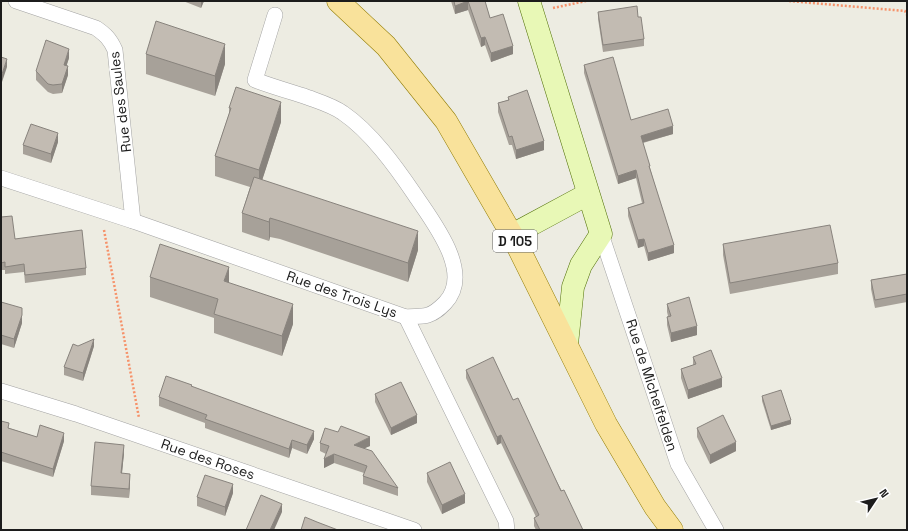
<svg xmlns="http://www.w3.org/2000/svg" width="908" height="531" viewBox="0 0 908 531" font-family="'Space Grotesk',sans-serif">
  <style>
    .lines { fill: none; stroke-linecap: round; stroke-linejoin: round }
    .street-casing { stroke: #a3a3a3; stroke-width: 16 }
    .secondary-casing { stroke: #517007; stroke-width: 23 }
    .primary-casing { stroke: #917c03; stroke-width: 23 }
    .path { stroke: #f6926a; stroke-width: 2.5; stroke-dasharray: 2 2; stroke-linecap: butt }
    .street { stroke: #fff; stroke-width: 15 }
    .secondary { stroke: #e8f8b6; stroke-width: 22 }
    .primary { stroke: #f9e29b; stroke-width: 22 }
    .wall { fill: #a7a199 }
    .shaded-wall { fill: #88837d }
    .building { fill: #c2bbb2; stroke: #88837d }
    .labels { text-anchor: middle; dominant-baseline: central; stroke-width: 3.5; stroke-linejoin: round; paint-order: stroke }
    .shield { fill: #fff; stroke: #606060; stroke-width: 1 }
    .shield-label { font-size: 13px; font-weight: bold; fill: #1c1c1c }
    .street-label { font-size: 14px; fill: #1c1c1c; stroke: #fff }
  </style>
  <rect width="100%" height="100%" fill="#edece2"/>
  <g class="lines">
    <g class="street-casing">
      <g id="street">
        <path d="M16 1 96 28C106 35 110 39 115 50L133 221"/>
        <path d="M1 178 133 221 406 317C413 316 421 317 428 315 435 313 440 308 445 303 474 273 433 222 415 195 396 167 371 132 343 113 332 105 317 101 304 96 288 91 271 86 255 80L275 15"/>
        <path d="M601 234 678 464 716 530"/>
        <path d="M406 317 506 521 507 530"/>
        <path d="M1 391 76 414 414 530"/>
      </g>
    </g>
    <g class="secondary-casing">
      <g id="secondary">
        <path d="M529 1 601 234 581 265 573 287 567 344"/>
        <path d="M512 235 588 194"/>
      </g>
    </g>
    <g class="primary-casing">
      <path id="primary" d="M338 1 386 46 446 121 512 235 606 424 655 507 672 530"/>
    </g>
    <g class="path">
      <path d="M789 1 905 11 907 15"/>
      <path d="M553 8 586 1"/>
      <path d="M104 230 139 418"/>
    </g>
    <use href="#street" class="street"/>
    <use href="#secondary" class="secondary"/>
    <use href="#primary" class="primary"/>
  </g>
  <g class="wall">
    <path d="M183 1H204L201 8Z"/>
    <path d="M451 1H485L490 18 513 54 491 62 485 45 481 47 468 10 455 14Z"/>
    <path d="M598 12 638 17 644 39V46L603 52 598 19Z"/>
    <path d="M146 54 225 64 215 96 146 74Z"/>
    <path d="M69 58 66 66 68 75 62 93 53 94 48 92 36 80V71Z"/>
    <path d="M584 65 631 120 673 134 643 143 674 253 648 261 644 246 638 248 628 216V208L642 203 636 178 618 184 584 73Z"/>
    <path d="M508 97 544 150 516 159 512 145H509L498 112V103L508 100Z"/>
    <path d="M229 108 281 122 262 180 418 250 408 282 280 239 270 237 269 241 242 232V213L250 187 215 176V156L229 114Z"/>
    <path d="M58 142 51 163 23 154V145Z"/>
    <path d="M1 217 15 239 86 268V275L25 283 24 272 5 274V270H1Z"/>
    <path d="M723 244 838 263V274L730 294 723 255Z"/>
    <path d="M907 274V302L875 308 871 289V280Z"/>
    <path d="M150 277 229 283 293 324 282 356 214 333V318L150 297Z"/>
    <path d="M1 302 22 323 14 348 1 344Z"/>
    <path d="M667 304 697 335 671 342 667 325V317L668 316 667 312Z"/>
    <path d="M78 346H94L83 381 64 375V367Z"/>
    <path d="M693 357 722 387 688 399 681 378V369L693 365Z"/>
    <path d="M466 370 513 400 583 530H536L534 526V518L536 517 501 443 497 445 466 378Z"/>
    <path d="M192 387 314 439 307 454 292 448 289 458 205 428V423L159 406V397Z"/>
    <path d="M375 394 417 423 391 435 375 402Z"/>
    <path d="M762 396 791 424 771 430 762 401Z"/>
    <path d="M1 421 9 428 37 437 64 441 53 477 1 461Z"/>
    <path d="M697 428 736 451 710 464 697 437Z"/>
    <path d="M320 443 370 446 364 448 398 488V496L363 484V476L364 473 334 463 324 468 326 454 320 451Z"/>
    <path d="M124 453 122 473 130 483 129 498 91 495V486Z"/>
    <path d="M427 473 465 503 442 514 427 482Z"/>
    <path d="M233 493 225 516 197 506V497Z"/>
  </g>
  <g class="shaded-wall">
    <path d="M201 1H204L201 8Z"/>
    <path d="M468 1V10L455 14V6Z"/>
    <path d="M485 37V45L481 47V38Z"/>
    <path d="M225 44V64L215 96V76Z"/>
    <path d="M513 46V54L491 62V53Z"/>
    <path d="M69 49V58L64 74V65Z"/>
    <path d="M7 59V67L1 85V77Z"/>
    <path d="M68 66V75L62 93V84Z"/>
    <path d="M281 102V122L259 190V170Z"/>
    <path d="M673 126V134L641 143V136Z"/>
    <path d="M58 133V142L51 163V154Z"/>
    <path d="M544 141V150L516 159V150Z"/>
    <path d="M636 170V178L618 184V176Z"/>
    <path d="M270 218V237L269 241V222Z"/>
    <path d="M418 231V250L408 282V263Z"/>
    <path d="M644 239V246L638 248V240Z"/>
    <path d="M674 245V253L648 261V253Z"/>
    <path d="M229 267V287L224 281Z"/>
    <path d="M293 304V324L282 356V336Z"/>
    <path d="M22 315V323L14 348V339Z"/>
    <path d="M697 326V335L671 342V333Z"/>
    <path d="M94 339V346L83 381V373Z"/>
    <path d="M722 378V387L688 399V390Z"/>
    <path d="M417 415V423L391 435V428Z"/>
    <path d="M791 420V424L771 430V426Z"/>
    <path d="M314 431V439L307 454V445Z"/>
    <path d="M64 433V441L53 477V469Z"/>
    <path d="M501 435V443L497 445V437Z"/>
    <path d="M370 437V446L354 453V445Z"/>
    <path d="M292 440V448L289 458V449Z"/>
    <path d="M736 442V451L710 464V455Z"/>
    <path d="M124 445V453L121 482V473Z"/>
    <path d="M334 454V463L324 468V459Z"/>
    <path d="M130 474V483L129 498V489Z"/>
    <path d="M233 484V493L225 516V507Z"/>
    <path d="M465 494V503L442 514V505Z"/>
    <path d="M282 504V512L274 530H270Z"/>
  </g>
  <g class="building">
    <path d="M454 1H485L490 18 503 14 513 46 491 53 485 37 481 38 468 1 455 6Z"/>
    <path d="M637 6 638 17H641L644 39 603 45 598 12Z"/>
    <path d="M156 21 225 44 215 76 146 54Z"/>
    <path d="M46 40 69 49 64 65 68 66 62 84 53 85 48 84 36 71Z"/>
    <path d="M1 57 7 59 1 77Z"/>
    <path d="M613 57 631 120 668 109 673 126 641 136 650 166H649L674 245 648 253 644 239 638 240 628 208 644 203 636 170 618 176 584 65Z"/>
    <path d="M236 87 281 102 259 170 215 156 231 108H229Z"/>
    <path d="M527 90 544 141 516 150 512 136 509 137 498 103 509 100 508 97Z"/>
    <path d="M31 124 58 133 51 154 23 145Z"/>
    <path d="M254 177 418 231 408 263 280 221 270 218 269 222 242 213Z"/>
    <path d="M12 216 15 239 82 230 86 268 25 275 24 264 5 267V262L1 263V217Z"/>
    <path d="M830 225 838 263 730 283 723 244Z"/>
    <path d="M160 244 229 267 224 281 293 304 282 336 214 314 218 299 150 277Z"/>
    <path d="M907 274V294L875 300 871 280Z"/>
    <path d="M689 297 697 326 671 333 667 317 671 316 667 304Z"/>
    <path d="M1 302 22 308V315L14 339 1 335Z"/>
    <path d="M94 339 83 373 64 367 73 344 78 346Z"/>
    <path d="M711 350 722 378 688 390 681 369 696 364 693 357Z"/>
    <path d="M493 357 513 400 518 398 561 491 564 490 583 530H540L534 518 539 515 501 435 497 437 466 370Z"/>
    <path d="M166 376 192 385 191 386 314 431 307 445 292 440 289 449 205 419 207 415 159 397Z"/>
    <path d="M401 382 417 415 391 428 375 394Z"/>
    <path d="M781 390 791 420 771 426 762 396Z"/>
    <path d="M723 415 736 442 710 455 697 428Z"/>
    <path d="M1 421 9 423 8 428 37 437 40 425 64 433 53 469 1 452Z"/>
    <path d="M341 426 370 437 354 445 372 451 398 488 363 476 367 466 334 454 324 459 329 446 320 443 325 428 338 432Z"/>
    <path d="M95 442 124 445 121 473 130 474 129 489 91 486Z"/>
    <path d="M450 462 465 494 442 505 427 473Z"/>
    <path d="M205 475 233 484 225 507 197 497Z"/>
    <path d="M261 495 282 504 270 530H246Z"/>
    <path d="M305 517 317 522 338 530H301Z"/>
  </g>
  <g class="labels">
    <rect class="shield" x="493" y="230" width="44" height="22" rx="3"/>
    <g class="shield-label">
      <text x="515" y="241">D 105</text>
    </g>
    <g class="street-label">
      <text transform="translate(120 102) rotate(-97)">Rue des Saules</text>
      <text transform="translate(342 294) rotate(19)">Rue des Trois Lys</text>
      <text transform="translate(652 385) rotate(72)">Rue de Michelfelden</text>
      <text transform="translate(208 459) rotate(19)">Rue des Roses</text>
    </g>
  </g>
  <rect width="908" height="531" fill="none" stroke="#1c1c1c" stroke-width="4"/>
  <g transform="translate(876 499) rotate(55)" stroke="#ffffff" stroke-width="3" paint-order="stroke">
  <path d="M0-3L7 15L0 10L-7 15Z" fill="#1c1c1c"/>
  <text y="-6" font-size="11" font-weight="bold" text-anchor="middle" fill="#1c1c1c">N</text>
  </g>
</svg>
